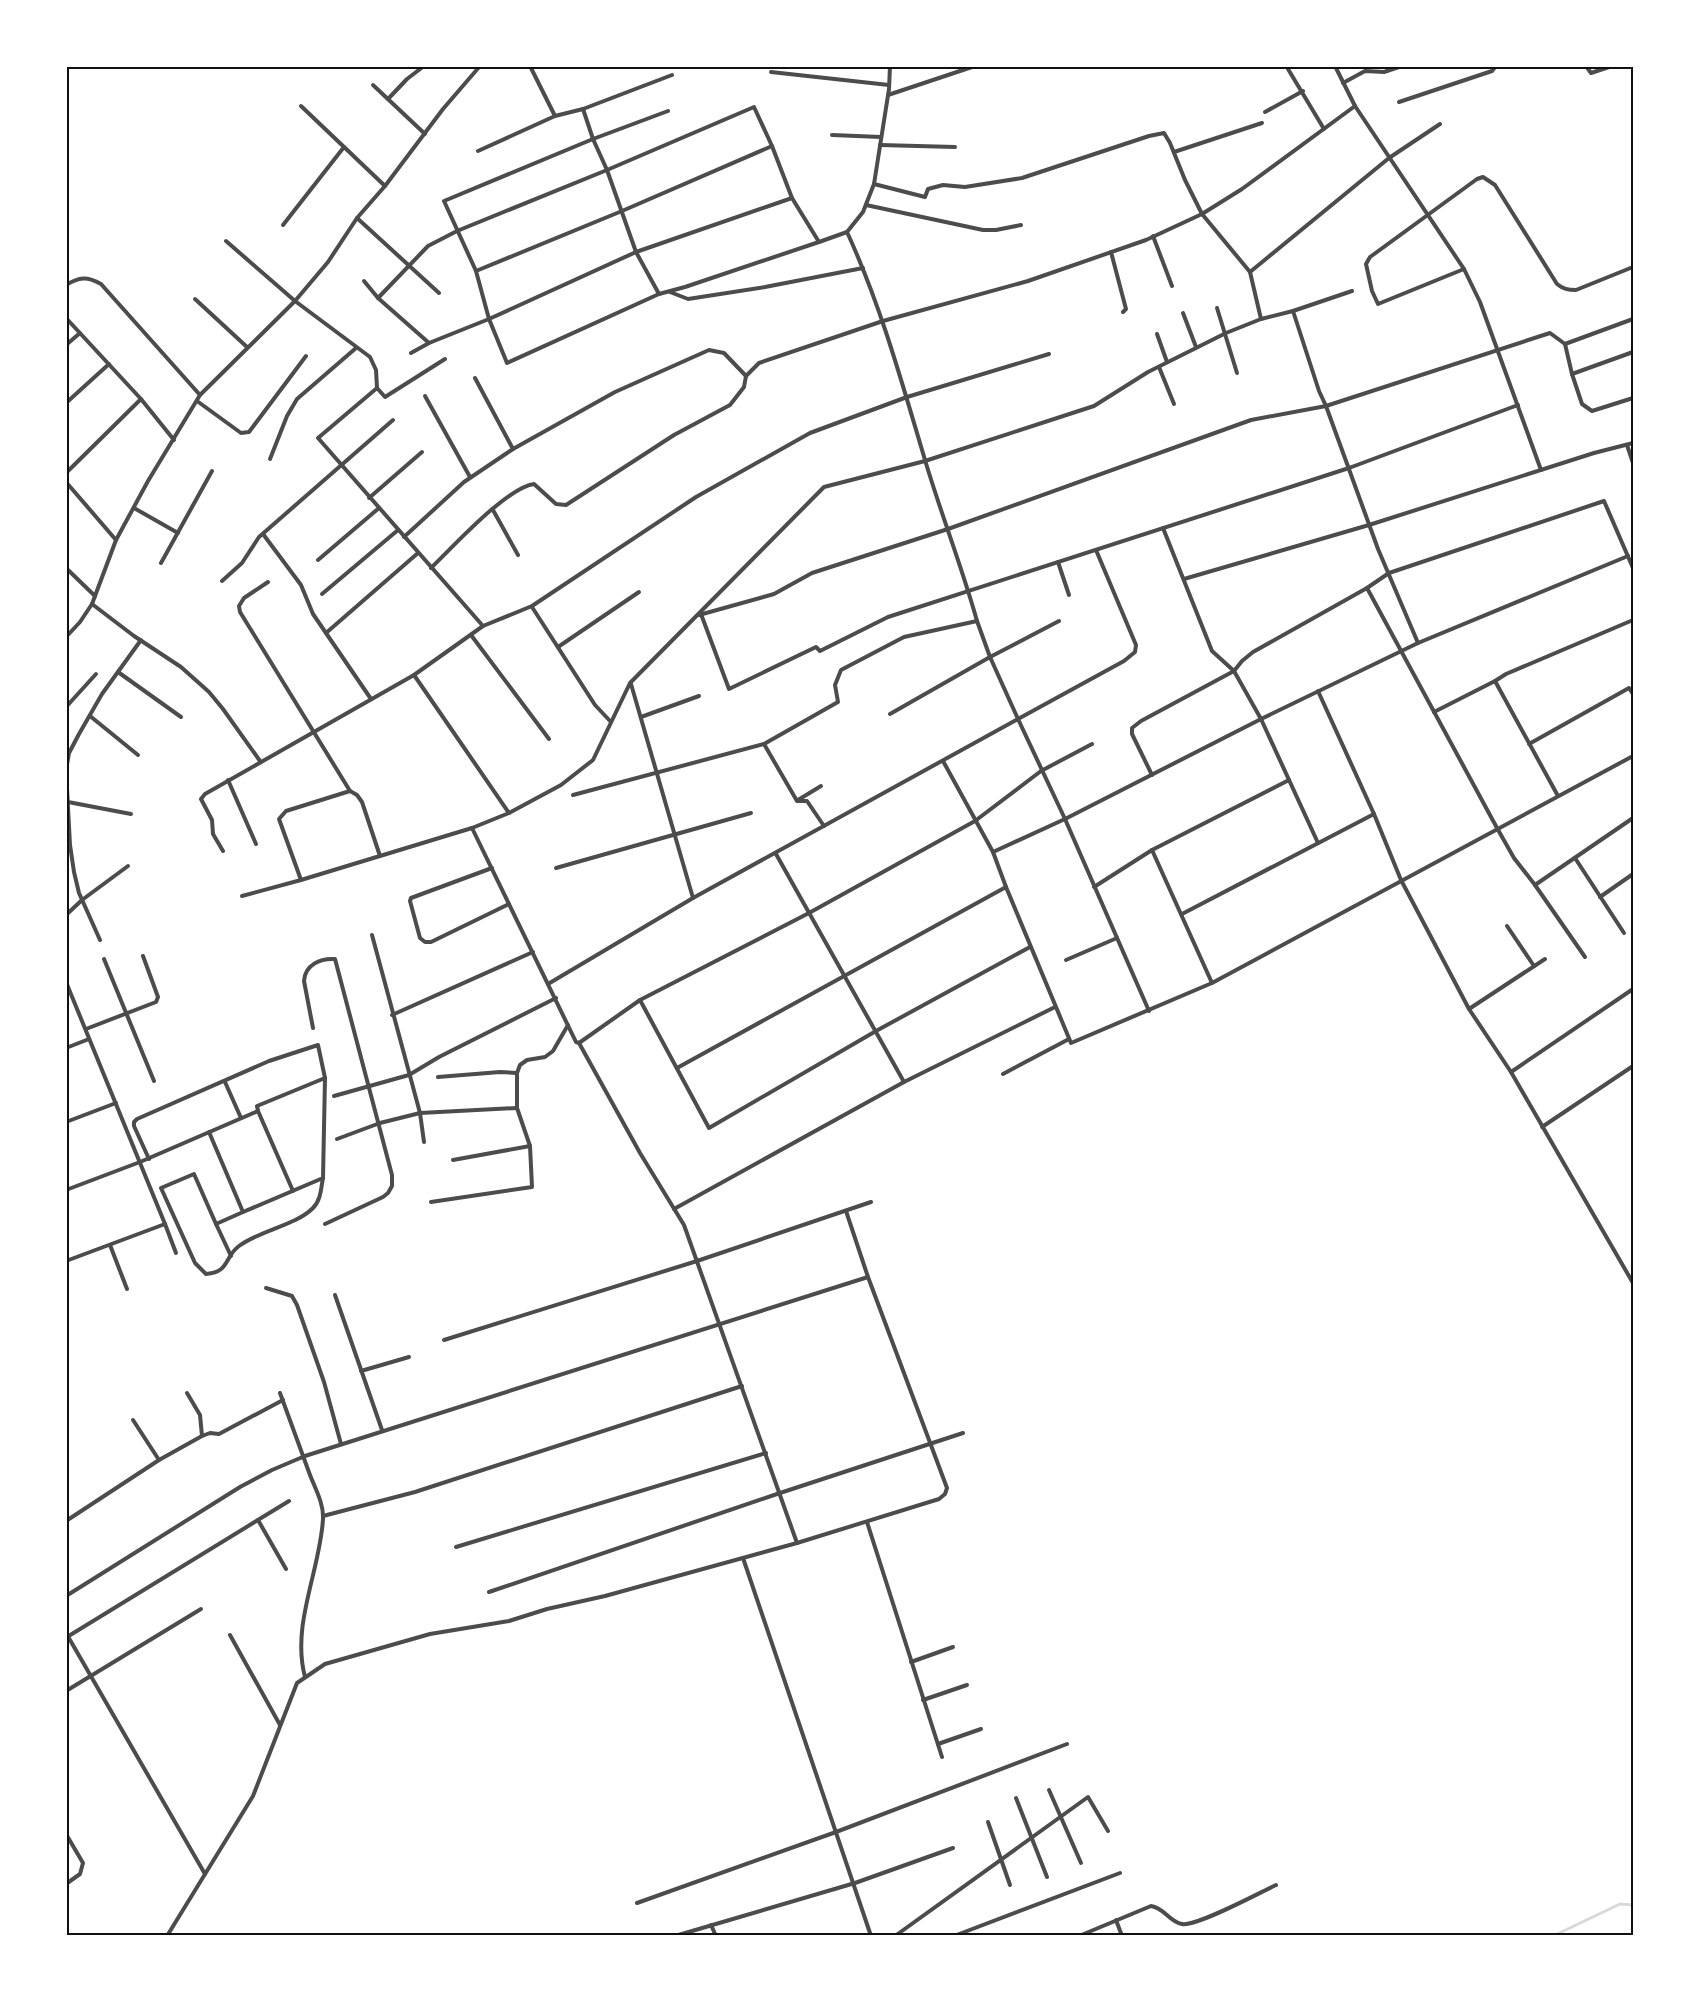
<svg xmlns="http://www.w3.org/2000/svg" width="1699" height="2002" viewBox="0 0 1699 2002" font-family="'Nunito Sans',sans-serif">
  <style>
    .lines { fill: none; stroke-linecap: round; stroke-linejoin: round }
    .stream { stroke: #d9d9d9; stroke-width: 3 }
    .minor { stroke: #4c4c4c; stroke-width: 4 }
    .neatline { fill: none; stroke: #111; stroke-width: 2 }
  </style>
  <rect width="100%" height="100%" fill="#fff"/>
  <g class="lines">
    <path class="stream" d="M1553 1936 1620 1904 1633 1905"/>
    <g class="minor">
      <path d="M530 66 555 116"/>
      <path d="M1335 66 1355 106 1464 269 1480 302 1541 470"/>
      <path d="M1586 66 1591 73 1612 66"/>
      <path d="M1288 69 1324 129"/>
      <path d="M771 72 889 85"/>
      <path d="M1343 83 1365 71 1384 72 1402 66"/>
      <path d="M373 85 425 134"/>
      <path d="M888 95 975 66"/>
      <path d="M388 99 407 79 424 66"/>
      <path d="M1399 102 1492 71 1496 66"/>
      <path d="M301 106 385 186"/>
      <path d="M583 109 593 139 607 170 636 252 659 294"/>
      <path d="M668 111 593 139 444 201 476 271 489 319 507 363 659 294 685 287 819 242"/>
      <path d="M1265 112 1303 91"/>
      <path d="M832 135 881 137"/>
      <path d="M880 145 955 147"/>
      <path d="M478 151 555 116 583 109 672 75"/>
      <path d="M1174 152 1262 123"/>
      <path d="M874 184 925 197 928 189 943 185 965 187 1022 178 1149 136 1164 133 1170 143 1185 180 1202 214 1250 272 1261 319"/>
      <path d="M866 205 983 230H996L1021 225"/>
      <path d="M357 218 439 293"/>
      <path d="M283 225 344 147"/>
      <path d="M1153 236 1172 286"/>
      <path d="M226 241 295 301 370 357 376 370 377 388"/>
      <path d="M1111 252 1126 309 1123 312"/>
      <path d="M1464 269 1378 304 1372 291 1366 264 1370 257 1477 179 1483 177 1495 185 1557 284C1563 289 1568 290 1576 290L1633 267"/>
      <path d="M476 271 622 211 772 146"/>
      <path d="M1250 272 1389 158 1440 124"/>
      <path d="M364 281 378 298 429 343"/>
      <path d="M66 285C79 277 87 276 101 284L200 395"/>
      <path d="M670 292 688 299 765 287 863 268"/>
      <path d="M378 298 428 246 457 231 607 170 754 107 772 146 792 198"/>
      <path d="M195 299 247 347"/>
      <path d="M1217 308 1237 373"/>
      <path d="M1293 311 1319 391 1326 406 1378 549 1418 643"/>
      <path d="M1183 313 1196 347"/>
      <path d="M66 318 141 399 174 440"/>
      <path d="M1157 334 1167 362"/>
      <path d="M1565 344 1572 374 1633 352"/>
      <path d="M66 345 80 333"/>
      <path d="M411 353 429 343 489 319 636 252 792 198 819 242 847 232"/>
      <path d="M445 359 385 397 377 388 318 438 483 626"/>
      <path d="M1159 367 1174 404"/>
      <path d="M1572 374 1582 404 1592 411 1633 398"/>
      <path d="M475 378 513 449"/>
      <path d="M425 396 470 477"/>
      <path d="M197 401 241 433 249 432 306 356"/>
      <path d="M66 403 109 364"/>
      <path d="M1627 445 1633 463"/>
      <path d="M270 459 287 416 297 399 356 348"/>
      <path d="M66 473 141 399"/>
      <path d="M66 482 116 540"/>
      <path d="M369 498 422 452"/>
      <path d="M134 508 178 533"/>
      <path d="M493 510 518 555"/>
      <path d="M1163 528 1212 651 1234 671 1242 661 1253 652 1367 588 1497 828 1514 858 1535 885 1633 818"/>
      <path d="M263 534 301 585 313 614 371 699"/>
      <path d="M404 537 464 482 513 449 615 392 709 350 724 353 746 376"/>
      <path d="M1096 550 1136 645 1135 652 1124 661 1018 719 1065 819 1149 1011"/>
      <path d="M318 560 379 508"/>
      <path d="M1058 562 1069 595"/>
      <path d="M161 563 212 471"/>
      <path d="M66 568 95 596"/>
      <path d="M431 568C453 547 506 488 534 484L556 504 566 505 674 435 730 405 744 387 746 376 759 363 883 321 1028 281 1146 240 1202 214 1242 189 1355 106"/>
      <path d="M1184 579 1369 525 1594 453 1633 443"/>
      <path d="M222 581 242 563 259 537 393 420"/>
      <path d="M268 582 244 598 239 606 240 612 350 791"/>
      <path d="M1367 588 1389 573 1604 501 1633 568"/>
      <path d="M322 594 398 530"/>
      <path d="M92 604 134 636 181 667 209 692 223 709 260 761"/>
      <path d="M532 607 595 705 611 722"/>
      <path d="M701 614 729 689 816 647 820 651 888 617 1349 468 1518 405"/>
      <path d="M699 615 774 594 812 573 948 529 1251 420 1326 406 1550 333 1565 344 1633 319"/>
      <path d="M977 621 990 657 1059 621"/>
      <path d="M326 633 418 553"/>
      <path d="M471 635 549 739"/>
      <path d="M66 637 80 622 92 604 116 540 148 481 200 395 295 301 328 262 357 218 385 186 443 109 480 66"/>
      <path d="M558 647 639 592"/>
      <path d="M118 672 181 717"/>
      <path d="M414 675 509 813"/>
      <path d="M1495 681 1558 796"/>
      <path d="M631 684 693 898"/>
      <path d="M1318 691 1374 814 1401 880 1469 1009 1511 1072 1633 1283"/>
      <path d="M66 707 96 674"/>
      <path d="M1434 712 1495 681 1506 674 1633 620"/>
      <path d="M90 716 138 755"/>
      <path d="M641 717 699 696"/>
      <path d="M764 744 797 801H807L824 826"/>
      <path d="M1529 744 1629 688 1633 694"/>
      <path d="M943 761 993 852 1006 887 1071 1043 1212 983 1633 756"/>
      <path d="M1152 775 1132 734V728L1141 721 1234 671 1261 719 1318 843"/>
      <path d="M228 780 256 844"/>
      <path d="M573 795 764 744 838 702 835 685 841 670 904 637 977 621C962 567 941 514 925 460 902 383 881 306 847 232L863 212 874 184 889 89 890 66"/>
      <path d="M798 800 821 786"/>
      <path d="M68 802 131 814"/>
      <path d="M1152 850 1212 983"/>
      <path d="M223 851 213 834 212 820 201 799 205 794 414 675 483 626 532 606 696 497 810 433 907 397 1049 354"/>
      <path d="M993 852 1065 819 1261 719 1418 643 1628 556"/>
      <path d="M776 854 904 1082 1055 1007"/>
      <path d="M1575 858 1624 933"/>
      <path d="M492 868 411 898 410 901 420 938 425 942H431L509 904"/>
      <path d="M556 868 751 813"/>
      <path d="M301 880 279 819 286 811 350 791 357 795 362 802 380 856"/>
      <path d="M1535 885 1585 957"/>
      <path d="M1094 887 1152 850 1289 780"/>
      <path d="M242 896 301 880 472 828 509 813 561 785 593 760 630 683 824 487 925 461 1094 406 1148 372 1226 333 1261 319 1293 311 1352 291"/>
      <path d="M1600 897 1633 874"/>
      <path d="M1182 914 1374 814"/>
      <path d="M66 915 82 900 128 866"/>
      <path d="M1507 926 1534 966"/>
      <path d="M372 935 420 1113 424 1142"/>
      <path d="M100 940 79 893 74 872 70 845 66 770 69 753 79 734 102 694 141 640"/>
      <path d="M104 959 154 1081"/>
      <path d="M1066 960 1117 938"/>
      <path d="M66 982 165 1224 66 1261"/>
      <path d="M548 984 693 898 1018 719 990 657 890 714"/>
      <path d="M640 1000 709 1128 876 1031 1030 947"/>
      <path d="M1469 1009 1545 959"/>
      <path d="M392 1015 533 952"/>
      <path d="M313 1028 304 981C305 965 320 958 335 959L392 1175V1186L388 1193 383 1197 325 1224"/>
      <path d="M86 1029 156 1002 158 997 143 956"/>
      <path d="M579 1043 640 1000 809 913 975 821 1041 771 1092 744"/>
      <path d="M66 1048 89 1039"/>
      <path d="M677 1068 1006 887"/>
      <path d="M1511 1072 1633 989"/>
      <path d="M1003 1074 1069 1039"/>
      <path d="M438 1077 500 1072 517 1073"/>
      <path d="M225 1082 241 1118"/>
      <path d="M334 1096 409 1075 439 1057 556 998"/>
      <path d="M258 1111 293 1191"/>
      <path d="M66 1122 116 1103"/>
      <path d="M1542 1127 1633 1066"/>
      <path d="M209 1132 243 1212 216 1224 231 1256"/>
      <path d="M337 1139 380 1123 420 1113 517 1108"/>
      <path d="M149 1159 134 1126V1122L137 1119 269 1061 318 1045 325 1078 323 1178 243 1212"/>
      <path d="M453 1160 530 1146"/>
      <path d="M66 1190 140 1162 258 1111 257 1106 325 1078"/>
      <path d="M431 1202 532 1187 530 1146 517 1108V1073L520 1065 527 1060 545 1057 553 1051 568 1025"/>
      <path d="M674 1209 904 1082"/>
      <path d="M165 1224 176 1253"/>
      <path d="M216 1224 194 1174 161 1188 195 1263 206 1274C230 1272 224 1257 239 1246 260 1230 295 1226 313 1208 321 1200 321 1188 323 1178"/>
      <path d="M110 1245 127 1289"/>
      <path d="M266 1288 292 1296 297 1305 324 1382 341 1444"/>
      <path d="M335 1295 382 1430"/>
      <path d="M444 1340 697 1261 871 1202"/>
      <path d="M361 1371 409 1357"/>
      <path d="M280 1393C290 1420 300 1448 310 1475 315 1488 324 1504 323 1519 320 1571 291 1625 305 1677"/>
      <path d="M133 1420 159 1460"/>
      <path d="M202 1436 210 1433 219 1434 283 1400"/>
      <path d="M323 1516 415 1492 742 1386"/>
      <path d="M258 1520 286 1569"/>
      <path d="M66 1521 159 1460 202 1436 200 1415 187 1393"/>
      <path d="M867 1522 942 1757"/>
      <path d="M797 1543 939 1499 945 1494 947 1488 868 1277 846 1211"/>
      <path d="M456 1547 766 1453"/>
      <path d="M743 1558 871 1936"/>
      <path d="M489 1592 780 1493 963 1433"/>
      <path d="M66 1596 240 1487 272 1470 305 1456 868 1277"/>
      <path d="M66 1633 205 1874"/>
      <path d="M230 1635 280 1725"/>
      <path d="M67 1637 289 1501"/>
      <path d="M911 1662 953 1647"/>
      <path d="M66 1691 201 1609"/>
      <path d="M923 1700 967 1685"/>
      <path d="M938 1744 981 1729"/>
      <path d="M1049 1790 1081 1863"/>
      <path d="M1016 1798 1047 1877"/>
      <path d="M988 1822 1010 1885"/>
      <path d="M66 1834 83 1863 80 1874 66 1884"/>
      <path d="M637 1903 836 1832 1067 1744"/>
      <path d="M1116 1920 1122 1936"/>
      <path d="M711 1925 716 1936"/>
      <path d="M167 1936 253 1796 297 1683 325 1664 430 1634 509 1621 547 1609 605 1596 797 1543 684 1225 640 1153 579 1043 576 1042 472 828"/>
      <path d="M675 1936 855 1883 953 1848"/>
      <path d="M895 1936 1088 1797 1108 1831"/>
      <path d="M954 1936 1120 1873"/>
      <path d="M1079 1936 1151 1906C1165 1908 1169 1922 1182 1924 1196 1927 1259 1893 1276 1885"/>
    </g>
  </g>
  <rect width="1699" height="2002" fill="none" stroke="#ffffff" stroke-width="135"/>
  <rect x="68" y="68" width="1564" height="1866" class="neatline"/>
</svg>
